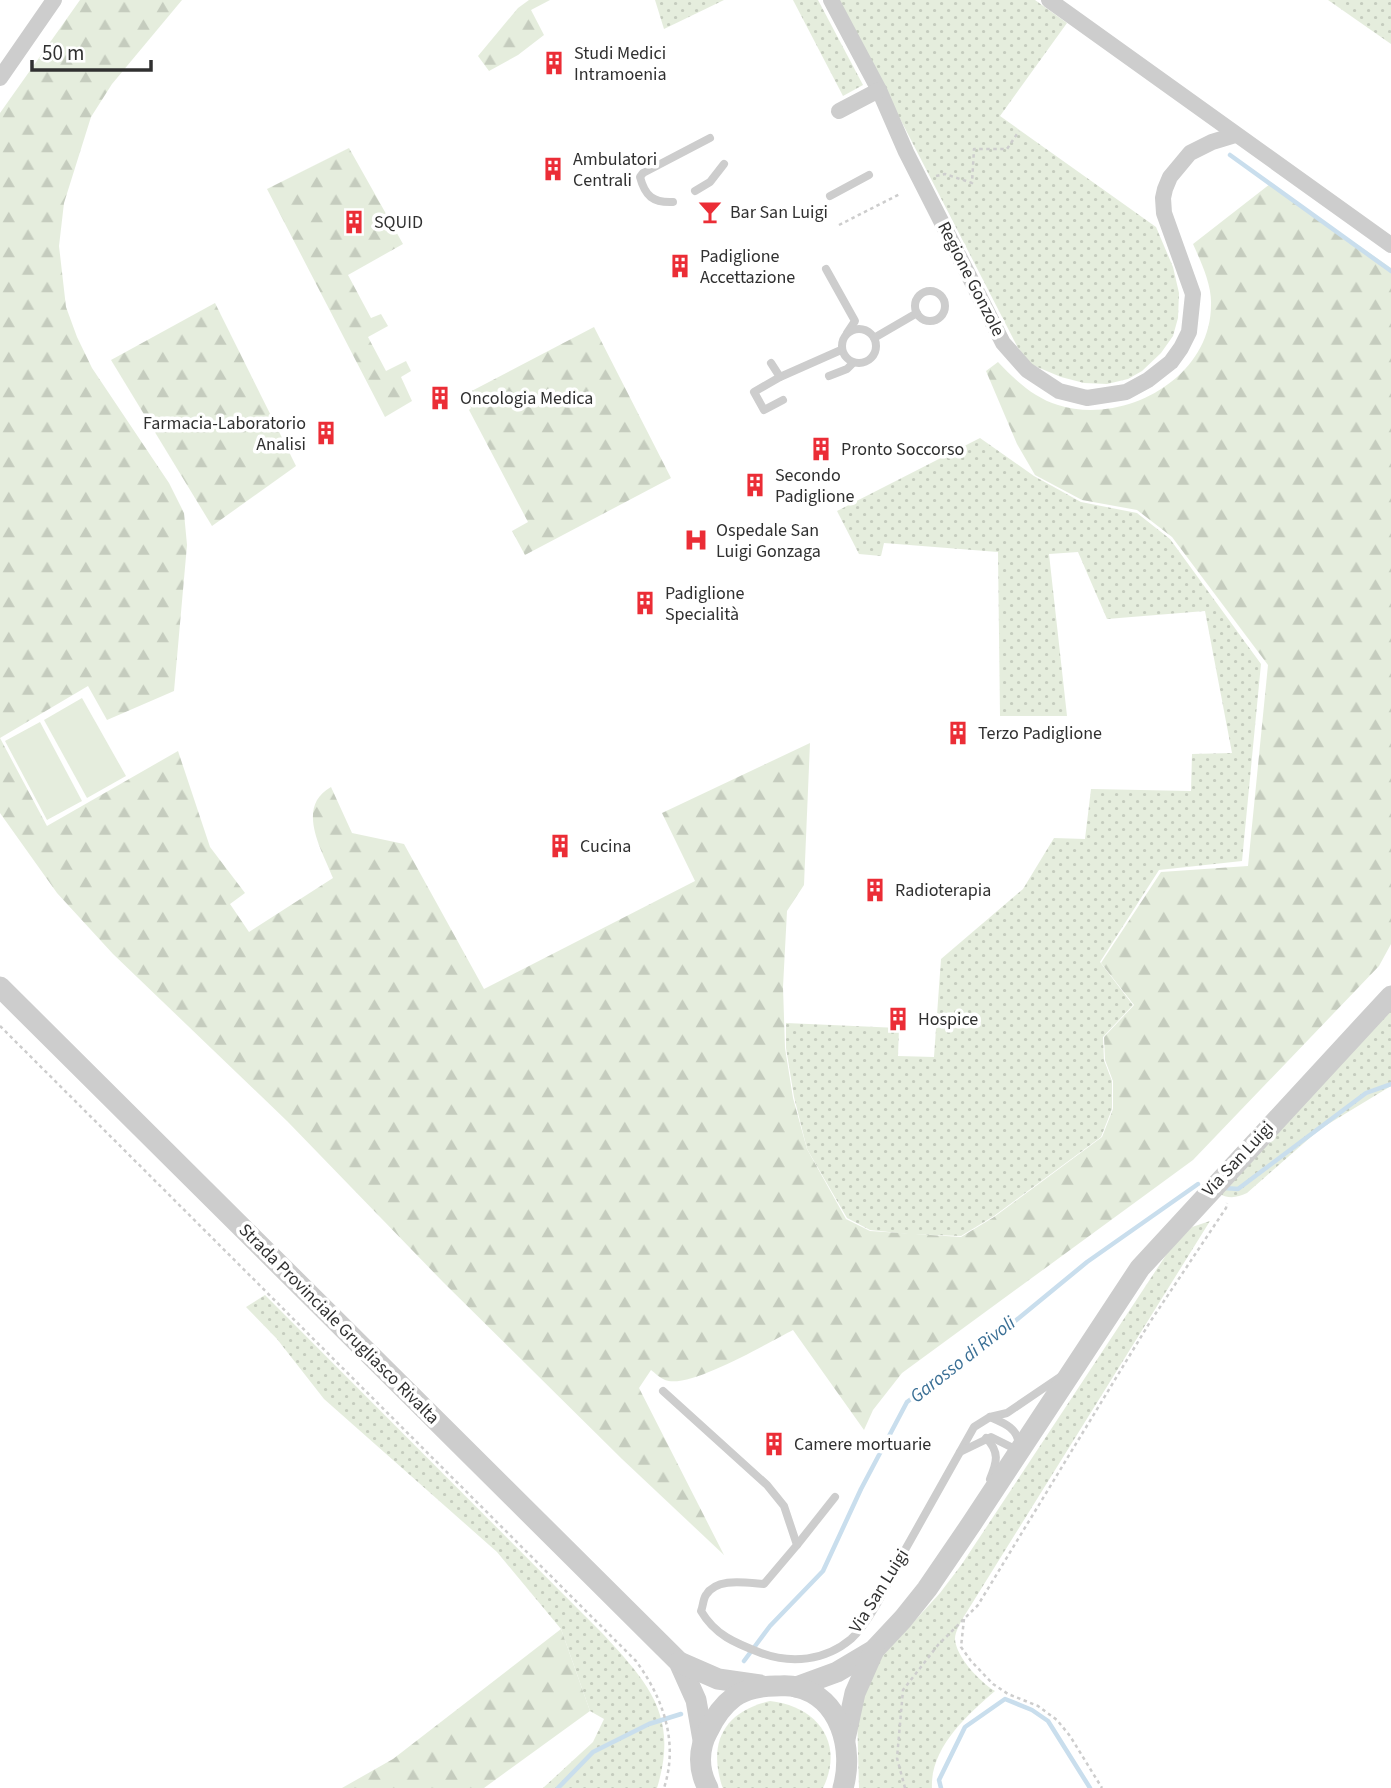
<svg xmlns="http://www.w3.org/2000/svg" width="1391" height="1788" viewBox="0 0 1391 1788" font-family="'Source Sans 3',sans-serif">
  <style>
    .grass { fill: url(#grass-dots) }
    .forest { fill: url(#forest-firs) }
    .pitch { fill: #e5eddd }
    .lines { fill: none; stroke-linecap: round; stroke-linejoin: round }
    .stream { stroke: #c9deed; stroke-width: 4.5 }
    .path { stroke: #cdcdcd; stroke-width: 2.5; stroke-dasharray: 3.5 3.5; stroke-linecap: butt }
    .service { stroke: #cdcdcd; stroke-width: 8 }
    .minor { stroke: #cdcdcd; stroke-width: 16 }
    .tertiary { stroke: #cdcdcd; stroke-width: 21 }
    .labels { text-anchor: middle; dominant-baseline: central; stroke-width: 7; stroke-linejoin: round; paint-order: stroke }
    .poi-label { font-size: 18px; fill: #303030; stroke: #fff; text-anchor: start }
    .street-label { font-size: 18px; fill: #303030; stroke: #fff }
    .water-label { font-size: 19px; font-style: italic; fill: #3a6f95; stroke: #fff }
  </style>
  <defs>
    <pattern id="grass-dots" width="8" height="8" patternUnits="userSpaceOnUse" patternTransform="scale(1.75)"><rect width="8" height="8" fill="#e5eddd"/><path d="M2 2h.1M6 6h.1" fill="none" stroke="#c5ccbe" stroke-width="1.8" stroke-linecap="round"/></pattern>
    <pattern id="forest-firs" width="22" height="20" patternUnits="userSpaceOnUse" patternTransform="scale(1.75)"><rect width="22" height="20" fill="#e5eddd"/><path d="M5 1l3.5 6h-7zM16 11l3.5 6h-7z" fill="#c5ccbe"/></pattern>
  </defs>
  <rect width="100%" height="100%" fill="#fff"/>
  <g class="grass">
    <path d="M655 0H724L664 29Z"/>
    <path d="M793 0H818L863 85 843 96Z"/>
    <path d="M839 0H1035L1067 23 1000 116 1156 227 1173 267 1179 293 1178 318 1173 336 1161 353 1142 371 1128 379 1107 384 1084 383 1061 377 1030 364 1017 346Z"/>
    <path d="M1328 0H1391V44Z"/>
    <path d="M980 438 1034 476 1081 502 1137 513 1170 539 1261 664 1242 861 1159 870 1100 962 1133 1005 1103 1037 1104 1060 1112 1081V1109L1101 1137 994 1216 961 1236 908 1234 870 1230 847 1218 807 1149 794 1097 786 1048V1023L899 1028 898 1056 934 1057 941 959 1023 889 1054 838 1085 839 1091 789 1191 791 1192 754 1232 753 1205 611 1107 619 1078 552 1049 554 1067 716H1000L998 552 884 543 881 556 859 554 837 511Z"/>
    <path d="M1391 1009V1086L1320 1129 1247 1193C1236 1198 1229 1199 1217 1193Z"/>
    <path d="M1210 1221 963 1618C960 1624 955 1632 955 1639 956 1657 980 1682 995 1691 967 1715 930 1748 932 1788H859L857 1712 878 1661 940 1593 962 1564 1172 1246 1192 1227Z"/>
    <path d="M265 1295 604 1635C649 1684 679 1717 657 1788H543L593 1742 604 1719 590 1711 561 1629 497 1552 324 1399 277 1339 246 1307Z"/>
    <path d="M770 1701C817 1706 845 1743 823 1788H723L722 1786C708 1742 724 1712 770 1701Z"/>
  </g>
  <g class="forest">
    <path d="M80 0H182L112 84 91 117 64 203 59 246 66 307 77 337 92 368 169 483 184 513 187 545 174 691 107 720 88 686 0 738 47 826 178 751 210 847 245 893 230 904 249 932 333 878C322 850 295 807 331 787L352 833 404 844 484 989 695 881 662 813 810 743 804 885 787 911 783 987 785 1048 793 1098 807 1149 846 1219 870 1231 961 1237 994 1217 1102 1137 1113 1109V1081L1105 1060 1104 1037 1134 1005 1101 963 1161 872 1248 866 1268 665 1172 537 1137 510 1082 500 1035 475 1017 444 986 371 998 362C1015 380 1034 398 1058 405 1124 426 1211 378 1211 305 1212 285 1201 262 1193 244L1270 184 1391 268V944L1379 966 1193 1160 902 1373 873 1410 864 1430 793 1330C769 1342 689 1390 665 1380 660 1378 655 1373 651 1370L639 1388 724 1555 622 1459 443 1282 287 1121 113 954 57 893 0 813V113Z"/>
    <path d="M529 0H550L531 10 544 35 518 55 489 71 478 56 518 8Z"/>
    <path d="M349 148 403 244 348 275 371 318 381 314 388 326 368 337 386 371 406 361 411 371 401 377 412 401 385 417 267 189Z"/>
    <path d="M215 303 296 466 212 526 111 360Z"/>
    <path d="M594 327 671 478 525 555 512 531 528 522 469 410 471 408 464 395Z"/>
    <path d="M561 1629 590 1711 484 1788H342L393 1759Z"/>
  </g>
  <g class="pitch">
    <path d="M82 698 126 776 87 798 44 720Z"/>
    <path d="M40 722 82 801 47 820 5 741Z"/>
  </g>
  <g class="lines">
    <g class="stream">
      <path d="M1230 155 1391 271"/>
      <path d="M1225 1188 1238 1189 1366 1093 1391 1084"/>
      <path d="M744 1661 770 1626 823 1571 861 1489 907 1402 997 1336 1087 1262 1198 1184"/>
      <path d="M558 1788 593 1752 649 1724 681 1714"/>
      <path d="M941 1788 939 1780 965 1727 1005 1699 1032 1710 1048 1721 1090 1788"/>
    </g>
    <g class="path">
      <path d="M936 176 945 174 972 183 974 149H1007L1019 131"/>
      <path d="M839 225 900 194"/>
      <path d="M0 1026 636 1661C663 1698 679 1742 664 1788"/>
      <path d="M964 1619 961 1647 971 1661 993 1684 1008 1694 1038 1706 1057 1720 1070 1736 1102 1788"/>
      <path d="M905 1788 897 1758 903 1690 938 1645 978 1605 1150 1322 1226 1208 1227 1203"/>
    </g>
    <g class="service">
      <path d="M695 191 710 182 724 164"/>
      <path d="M830 196 869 175"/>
      <path d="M673 202C653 203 645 196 640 177L643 173 710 138"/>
      <path d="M826 269 855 321 847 333"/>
      <circle cx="930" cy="306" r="15"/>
      <circle cx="859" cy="346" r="17"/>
      <path d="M874 338 917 313"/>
      <path d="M771 363 780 377 841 350"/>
      <path d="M829 376 847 369 853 363"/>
      <path d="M780 377 754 392 764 410 783 400"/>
      <path d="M663 1391 767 1485 784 1506 797 1545 764 1584C746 1583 717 1577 706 1595 703 1599 703 1607 701 1611 715 1635 735 1643 761 1653 791 1664 825 1661 851 1639 872 1620 888 1582 901 1557 925 1514 950 1470 974 1427L990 1417 1007 1413 1060 1377"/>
      <path d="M990 1417C1004 1423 1018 1428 1019 1445"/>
      <path d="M986 1438C1000 1452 997 1462 990 1479"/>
      <path d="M960 1452 991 1437 1017 1450"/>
      <path d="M797 1545 835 1497"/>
    </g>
    <g class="minor">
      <path d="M831 0 879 90 906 152 1003 343 1027 370 1059 391 1087 398 1126 392 1148 380 1171 362 1181 348 1189 332 1193 294 1164 213 1163 198 1165 189 1170 177 1190 153 1212 142 1235 135"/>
      <path d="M1049 0 1391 245"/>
      <path d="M0 78 54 0"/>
      <path d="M839 111 879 90"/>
    </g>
    <g class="tertiary">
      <path d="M0 987 679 1662 696 1700 703 1740"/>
      <path d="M679 1662 718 1679 760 1685"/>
      <path d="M796 1687 837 1672 874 1650 903 1619 927 1589 972 1523 1140 1268 1391 996"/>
      <path d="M845 1739 855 1693 874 1650"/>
      <path d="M708 1788C698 1770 698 1749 708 1731 714 1718 722 1706 734 1697 745 1689 762 1686 775 1686 782 1686 790 1685 796 1687 841 1697 854 1750 843 1788"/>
    </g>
  </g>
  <defs>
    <g id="building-bare" transform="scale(1.89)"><path d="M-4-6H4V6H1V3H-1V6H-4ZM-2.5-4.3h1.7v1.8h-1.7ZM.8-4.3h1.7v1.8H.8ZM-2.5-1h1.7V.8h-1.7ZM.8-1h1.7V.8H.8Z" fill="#eb2d36" stroke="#fff" stroke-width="2.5" paint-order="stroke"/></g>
    <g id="bar-bare" transform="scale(1.89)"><path d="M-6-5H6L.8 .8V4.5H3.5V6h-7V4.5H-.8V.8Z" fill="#eb2d36" stroke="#fff" stroke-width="2.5" paint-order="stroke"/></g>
    <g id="hospital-bare" transform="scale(1.89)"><path d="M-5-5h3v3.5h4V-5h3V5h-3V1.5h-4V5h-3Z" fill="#eb2d36" stroke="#fff" stroke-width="2.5" paint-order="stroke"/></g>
  </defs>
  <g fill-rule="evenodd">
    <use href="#building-bare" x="554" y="63"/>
    <use href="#building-bare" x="553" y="169"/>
    <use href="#bar-bare" x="710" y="212"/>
    <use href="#building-bare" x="354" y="222"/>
    <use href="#building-bare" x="680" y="266"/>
    <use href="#building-bare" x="440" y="398"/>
    <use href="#building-bare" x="326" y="433"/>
    <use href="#building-bare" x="821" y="449"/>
    <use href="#building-bare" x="755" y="485"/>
    <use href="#hospital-bare" x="696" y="540"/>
    <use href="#building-bare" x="645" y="603"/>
    <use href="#building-bare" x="958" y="733"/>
    <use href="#building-bare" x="560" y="846"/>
    <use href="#building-bare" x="875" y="890"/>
    <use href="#building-bare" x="898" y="1019"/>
    <use href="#building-bare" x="774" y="1444"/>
  </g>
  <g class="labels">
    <g class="poi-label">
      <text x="574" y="53">Studi Medici<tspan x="574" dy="21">Intramoenia</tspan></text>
      <text x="573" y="159">Ambulatori<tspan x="573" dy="21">Centrali</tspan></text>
      <text x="730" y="212">Bar San Luigi</text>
      <text x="374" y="222">SQUID</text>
      <text x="700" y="256">Padiglione<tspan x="700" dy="21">Accettazione</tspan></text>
      <text x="460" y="398">Oncologia Medica</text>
      <text x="306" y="423" text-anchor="end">Farmacia-Laboratorio<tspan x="306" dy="21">Analisi</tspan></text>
      <text x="841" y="449">Pronto Soccorso</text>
      <text x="775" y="475">Secondo<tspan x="775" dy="21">Padiglione</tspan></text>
      <text x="716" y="530">Ospedale San<tspan x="716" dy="21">Luigi Gonzaga</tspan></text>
      <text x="665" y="593">Padiglione<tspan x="665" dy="21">Specialità</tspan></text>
      <text x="978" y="733">Terzo Padiglione</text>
      <text x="580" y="846">Cucina</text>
      <text x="895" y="890">Radioterapia</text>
      <text x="918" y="1019">Hospice</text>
      <text x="794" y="1444">Camere mortuarie</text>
    </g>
    <g class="street-label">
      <text transform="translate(971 279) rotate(63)">Regione Gonzole</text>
      <text transform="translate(1238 1159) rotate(-47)">Via San Luigi</text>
      <text transform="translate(339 1324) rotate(45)">Strada Provinciale Grugliasco Rivalta</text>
      <text transform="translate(879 1591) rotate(-58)">Via San Luigi</text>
    </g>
    <g class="water-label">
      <text transform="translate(963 1360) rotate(-38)">Garosso di Rivoli</text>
    </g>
  </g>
  <path d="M32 60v10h119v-10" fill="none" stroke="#303030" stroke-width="3.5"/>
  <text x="42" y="60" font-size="21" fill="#303030" stroke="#ffffff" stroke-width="5" paint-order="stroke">50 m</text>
</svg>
